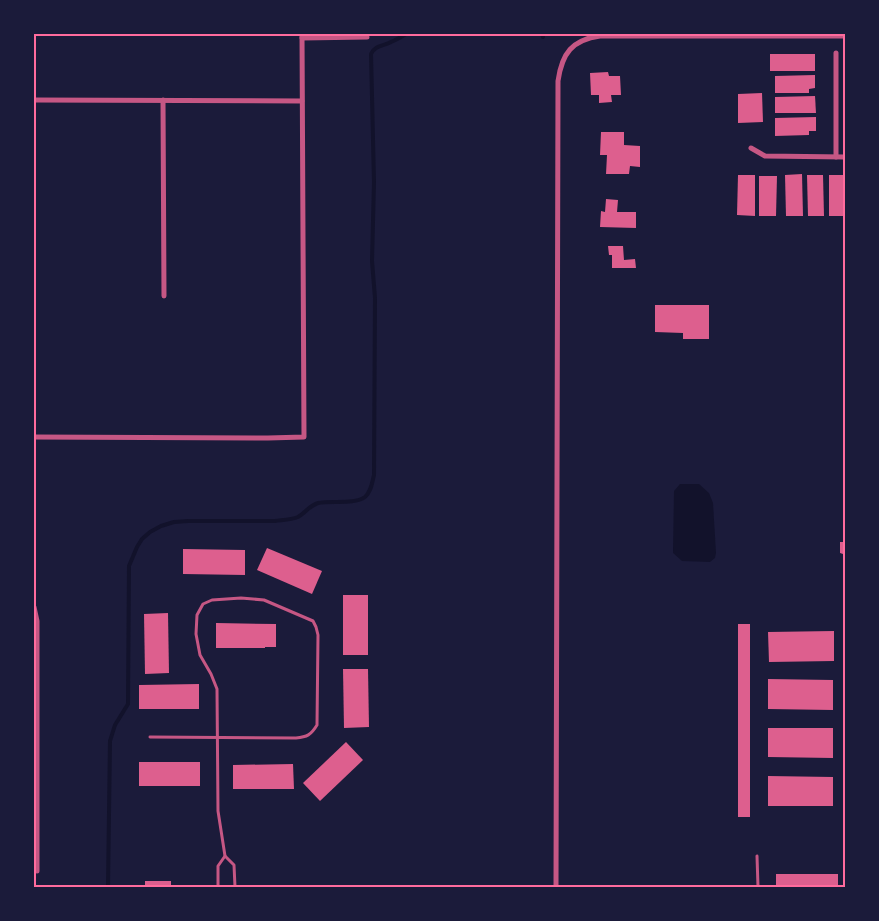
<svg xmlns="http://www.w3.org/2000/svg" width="879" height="921" viewBox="0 0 879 921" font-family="Signika,sans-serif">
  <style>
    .water { fill: #12122b }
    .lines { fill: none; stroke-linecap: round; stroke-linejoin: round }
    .stream { stroke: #12122b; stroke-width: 4 }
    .building { fill: #dd5f8e }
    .service { stroke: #c65784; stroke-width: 3 }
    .minor { stroke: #c65784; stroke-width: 5 }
    .neatline { fill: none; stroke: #ff6b9d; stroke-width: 2 }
  </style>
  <rect width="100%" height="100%" fill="#1b1b3a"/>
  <path class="water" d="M680 484H699L709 493 713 503 716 553 715 558 710 562 682 561 673 553 674 491Z"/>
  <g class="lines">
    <g class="stream">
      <path d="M542 34 543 37"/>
      <path d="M108 887 110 741 115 725 128 704 129 566 137 547 142 539 150 532 161 526 174 522 188 521H275C282 520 291 520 298 517 305 513 309 506 318 503 331 500 354 505 365 497 371 492 372 483 374 475L375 298 372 261 374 182 371 54C375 45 384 46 391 42 396 40 401 37 406 34"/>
    </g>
  </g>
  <g class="building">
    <rect x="770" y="54" width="45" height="17"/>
    <path d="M608 72 609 76H620L621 95H611L612 102 599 103V95H591L590 73Z"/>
    <path d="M815 75V88L809 89V93H775V76Z"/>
    <path d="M762 93 763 122 738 123V94Z"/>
    <path d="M815 96 816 113H775V97Z"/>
    <path d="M816 117V131H809V135L775 136V118Z"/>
    <path d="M601 132H624V145L640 146V167L630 166 629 174H606L607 155H600Z"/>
    <path d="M802 174 803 216H786L785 175Z"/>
    <path d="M738 175H755V216L737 215Z"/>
    <path d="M807 175H823L824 216H808Z"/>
    <rect x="829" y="175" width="16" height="41"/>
    <path d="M759 176H777L776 216H759Z"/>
    <path d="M606 199 618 200 617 212H636V228L600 227 601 211 605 212Z"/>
    <path d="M608 246H623L624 260 635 259 636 268H612V255H609Z"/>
    <path d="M655 305H709V339H683V333L655 332Z"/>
    <path d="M840 542H845V570H843V554L840 553Z"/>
    <path d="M267 548 322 571 312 594 257 570Z"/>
    <path d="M183 549 245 550V575L183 574Z"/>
    <rect x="343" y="595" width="25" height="60"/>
    <path d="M168 613 169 673 145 674 144 614Z"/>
    <path d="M216 623 276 624V647H265V648H216Z"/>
    <rect x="738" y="624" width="12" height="193"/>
    <path d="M834 631V661L769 662 768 632Z"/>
    <path d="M343 669H368L369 727 344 728Z"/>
    <path d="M768 679 833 680V710L768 709Z"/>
    <path d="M199 684V709H139V685Z"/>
    <path d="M768 728H833V758L768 757Z"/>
    <path d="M346 742 363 760 320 801 303 783Z"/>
    <rect x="139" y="762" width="61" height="24"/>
    <path d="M293 764 294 789H233V765Z"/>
    <path d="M768 776 833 777V806H768Z"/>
    <rect x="776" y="874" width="62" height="13"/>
    <rect x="145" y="881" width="26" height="6"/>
  </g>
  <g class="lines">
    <g class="service">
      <path d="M150 737 296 738C307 737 311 735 317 725L318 635 316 627 313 621 264 600 241 598 212 600 203 604 197 615 196 634 200 655 211 674 217 689 218 811 225 856"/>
      <path d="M757 856 758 887"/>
      <path d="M218 887V866L225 856 234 865 235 887"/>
    </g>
    <g class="minor">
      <path d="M302 38 367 37"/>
      <path d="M34 100 302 101"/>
      <path d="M163 100 164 296"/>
      <path d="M751 148 765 156 845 157"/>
      <path d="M836 157V53"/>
      <path d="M34 437 268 438 304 437 302 34"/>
      <path d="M34 607 37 621V871"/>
      <path d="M556 887 558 81C562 53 572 40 600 36H845"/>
    </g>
  </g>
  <rect width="879" height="921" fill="none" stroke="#1b1b3a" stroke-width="70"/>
  <rect x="35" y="35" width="809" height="851" class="neatline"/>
</svg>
